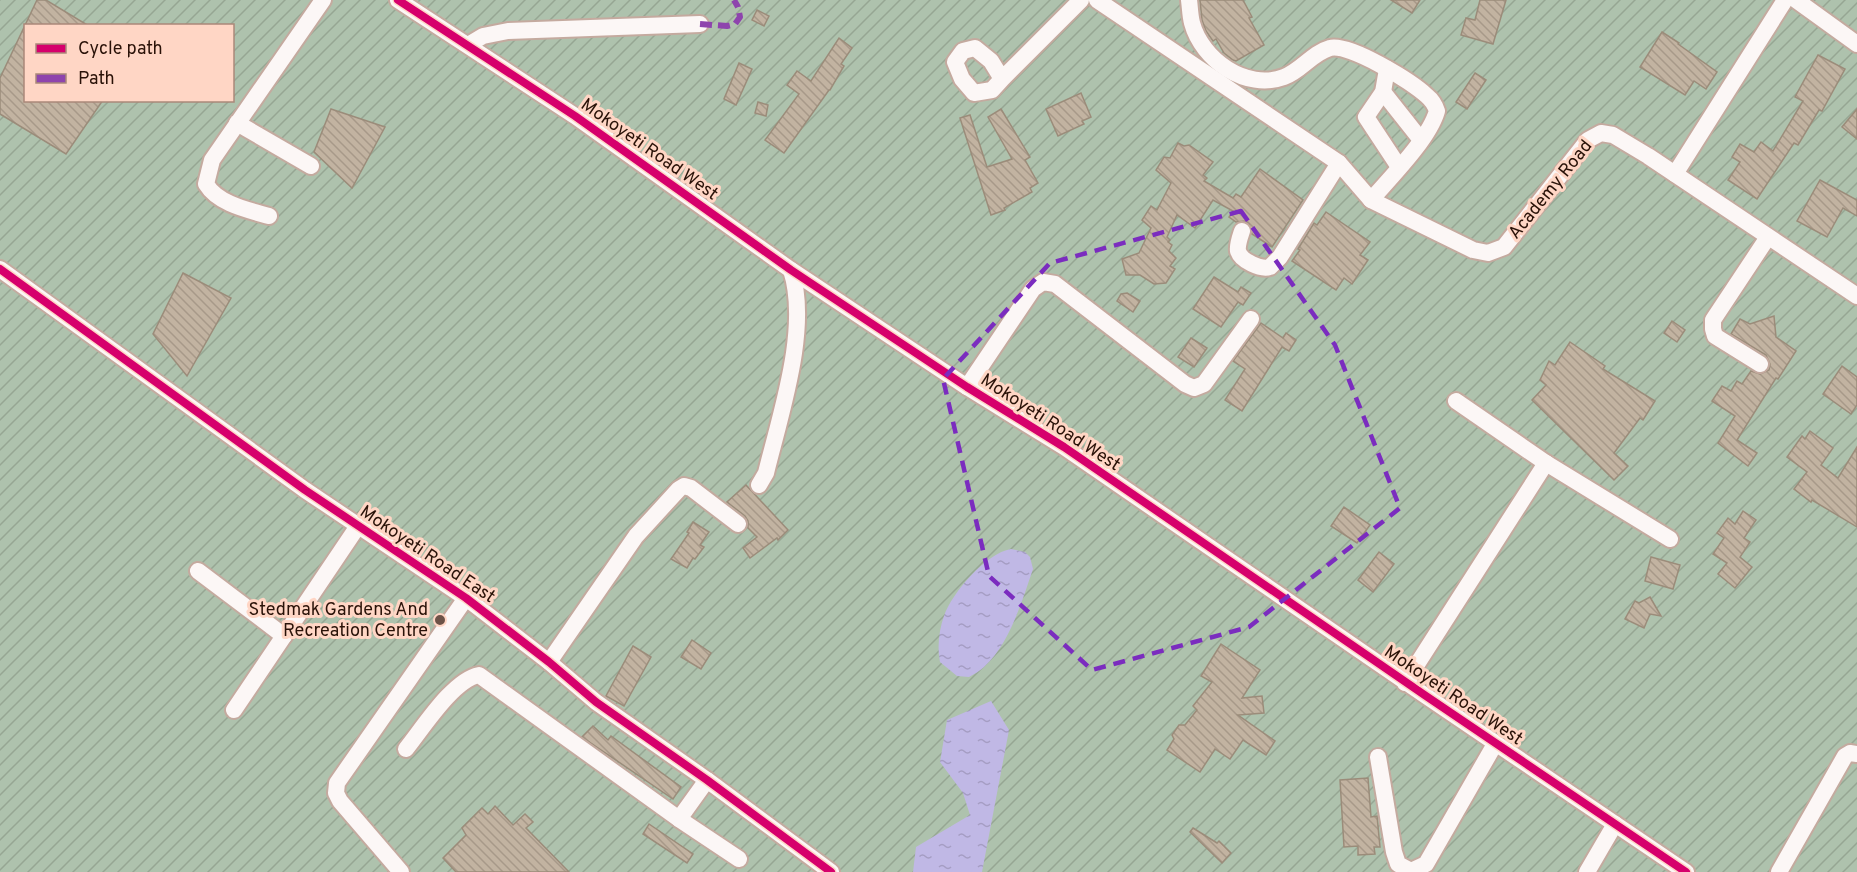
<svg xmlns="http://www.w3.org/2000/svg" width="1857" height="872" viewBox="0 0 1857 872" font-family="Overpass,sans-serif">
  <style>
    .garden { fill: url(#garden-furrows); fill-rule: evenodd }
    .water { fill: url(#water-ripples) }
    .building { fill: url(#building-back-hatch); stroke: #9b8c7a; stroke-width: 1.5 }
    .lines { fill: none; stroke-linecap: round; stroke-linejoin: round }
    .minor-casing { stroke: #c4aa9f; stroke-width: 20 }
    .minor { stroke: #fcf7f6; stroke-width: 16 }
    .quiet { stroke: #8e44ad; stroke-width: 6; stroke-dasharray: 12 6; stroke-linecap: butt }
    .cycleway-casing { stroke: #ffd6c5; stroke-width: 11 }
    .cycleway { stroke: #d6006c; stroke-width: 8 }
    .marked { fill: none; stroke: #7b2cbf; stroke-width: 4.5; stroke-dasharray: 12 8; stroke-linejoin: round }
    .poi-dot { fill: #6d5348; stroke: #ffd6c5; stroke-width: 2 }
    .labels { text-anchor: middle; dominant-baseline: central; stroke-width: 6; stroke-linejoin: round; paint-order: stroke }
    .street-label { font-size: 18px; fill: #2a1208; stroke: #ffd6c5 }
    .poi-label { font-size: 18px; fill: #2a1208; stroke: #ffd6c5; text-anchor: end }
  </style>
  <defs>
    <pattern id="garden-furrows" width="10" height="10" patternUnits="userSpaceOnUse" patternTransform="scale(1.5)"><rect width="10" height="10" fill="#aec2ad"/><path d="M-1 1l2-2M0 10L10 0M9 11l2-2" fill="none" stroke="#96a693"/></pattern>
    <pattern id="water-ripples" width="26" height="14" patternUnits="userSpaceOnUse" patternTransform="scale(1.5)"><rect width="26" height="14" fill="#c0b8e5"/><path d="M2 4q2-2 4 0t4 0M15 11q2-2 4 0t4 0" fill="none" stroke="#a59dc3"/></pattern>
    <pattern id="building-back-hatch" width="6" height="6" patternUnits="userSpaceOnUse" patternTransform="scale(1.5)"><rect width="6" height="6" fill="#c2b3a1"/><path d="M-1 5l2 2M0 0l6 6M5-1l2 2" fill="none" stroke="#a79989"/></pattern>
  </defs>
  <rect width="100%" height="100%" fill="#eaccc0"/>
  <path class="garden" d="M0 0H1857V872H0ZM26 26H232V100H26Z"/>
  <g class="water">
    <path d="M1011 549 1025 552 1030 557 1033 569C1022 601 1010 643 984 667 980 671 974 674 969 677L957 676 940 662C937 647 939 630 944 616 952 593 986 553 1011 549Z"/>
    <path d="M991 701 1009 730 982 872H913L916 847 970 815 963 793 940 762 947 720Z"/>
  </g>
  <g class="building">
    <path d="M37 0H46L89 26H26V100H103L66 154 0 114V78Z"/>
    <path d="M1200 0H1243L1252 17 1249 18 1264 45 1236 61 1233 60 1224 53 1216 39 1213 41 1206 31 1202 20Z"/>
    <path d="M1391 0H1420L1412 13Z"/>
    <path d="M1480 0H1506L1493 44 1461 35 1466 18 1475 20Z"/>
    <path d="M757 10 769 16 764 26 752 20Z"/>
    <path d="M1662 32 1679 43 1678 44 1717 72 1706 89 1694 81 1685 95 1640 67Z"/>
    <path d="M839 38 852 48 841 64 844 66 830 90H829L784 153 765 140 799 94 787 85 797 71 811 81Z"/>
    <path d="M1818 55 1845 69 1822 111 1819 110 1798 145 1794 143 1757 199 1728 180 1740 162 1732 157 1740 144 1754 152 1761 142 1773 151 1803 101 1795 97Z"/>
    <path d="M739 63 752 69 736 105 724 99Z"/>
    <path d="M1475 73 1486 80 1467 109 1456 102Z"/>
    <path d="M1081 93 1091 117 1082 121 1084 124 1058 136 1046 109Z"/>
    <path d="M758 102 768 105 766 116 755 113Z"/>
    <path d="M331 109 385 127 352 188 314 152Z"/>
    <path d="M1001 109 1030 157 1025 160 1038 183 1030 188 1032 192 1004 208 1005 210 991 215 960 118 970 115 987 167 1012 159 988 117Z"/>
    <path d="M1857 109V139L1842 127Z"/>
    <path d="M1178 143 1184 146 1189 145 1213 162 1203 175 1207 178 1204 181 1233 198 1236 194 1241 197 1260 169 1303 200 1272 247 1252 234 1249 224 1245 221 1236 222 1229 217 1233 211 1213 200 1195 228 1177 215 1167 237 1170 240 1168 242 1172 245 1169 251 1176 258 1170 266 1175 269 1166 283 1154 284 1140 275H1126L1122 259 1139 253 1151 228 1142 220 1151 206 1157 210 1171 183 1156 170 1164 157 1170 158Z"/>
    <path d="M1820 180 1857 200V216L1843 208 1827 237 1797 221Z"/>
    <path d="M1326 212 1370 242 1360 255 1368 260 1352 284 1344 278 1336 290 1292 261 1300 250 1298 249 1314 223 1317 225Z"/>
    <path d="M183 273 231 298 187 376 153 334Z"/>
    <path d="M1214 277 1238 292 1241 287 1251 293 1243 305 1238 302 1221 327 1193 309Z"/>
    <path d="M1127 293 1140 301 1133 312 1117 301 1121 294Z"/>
    <path d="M1774 316 1776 337 1796 351 1778 379 1776 378 1737 440 1757 453 1748 466 1718 443 1735 416 1712 401 1722 386 1731 391 1737 381 1742 384 1751 371 1760 374 1769 370 1770 364 1766 355 1731 334 1740 319 1750 324Z"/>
    <path d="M1672 321 1685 330 1677 342 1664 333Z"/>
    <path d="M1261 323 1283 338 1286 333 1296 340 1289 351 1282 347 1242 411 1225 400 1245 369 1233 361Z"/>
    <path d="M1191 338 1207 348 1194 367 1178 357Z"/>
    <path d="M1570 342 1605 366 1603 369 1655 401 1643 420 1640 418 1614 453 1628 466 1614 480 1532 400 1546 385 1540 380 1549 361 1555 365Z"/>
    <path d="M1842 366 1857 377V405L1851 414 1823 394Z"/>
    <path d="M1810 431 1833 448 1821 465 1838 478 1857 447V527L1812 500 1811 502 1794 489 1807 472 1787 457 1802 436 1805 439Z"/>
    <path d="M746 485 788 530 778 540 777 538 750 558 743 548 757 537 748 528V521L745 516 727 502Z"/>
    <path d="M1344 507 1370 525 1357 543 1331 526Z"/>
    <path d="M1743 511 1756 520 1744 538 1750 542 1740 557 1752 567 1735 588 1718 574 1727 563 1713 554 1724 538 1717 533 1728 518 1735 524Z"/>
    <path d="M693 522 709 532 700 545 704 547 695 559 693 558 687 568 671 559 689 533 687 532Z"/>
    <path d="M1379 552 1394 564 1373 592 1358 580Z"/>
    <path d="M1651 557 1680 565 1673 589 1645 581Z"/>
    <path d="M1650 597 1661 616 1650 614 1644 628 1625 619 1635 601 1639 603Z"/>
    <path d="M692 640 711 653 701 669 681 657Z"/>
    <path d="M1221 644 1260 670 1242 698 1262 696 1264 713 1238 715 1275 741 1266 755 1243 740 1230 759 1215 749 1200 772 1167 750 1174 739 1172 735 1179 725H1185L1197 710 1193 706 1212 682 1201 676Z"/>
    <path d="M633 646 651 657 624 706 606 696Z"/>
    <path d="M593 726 608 740 611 736 681 787 673 799 582 737Z"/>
    <path d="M1368 778 1371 817 1377 816 1380 847H1374L1375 854 1358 855V846L1344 847 1340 780Z"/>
    <path d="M495 806 513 825 525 814 533 822 526 828 569 872H456L443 858 466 835 462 828 482 808 488 814Z"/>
    <path d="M649 824 693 854 687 863 643 834Z"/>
    <path d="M1193 828 1217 843 1219 841 1231 853 1222 863 1190 832Z"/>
  </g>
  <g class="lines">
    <g class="minor-casing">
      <g id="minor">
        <path d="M398 0 575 116 791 270 967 387 1064 447 1426 696 1686 872"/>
        <path d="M1097 0 1339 163 1371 200 1473 250 1488 253 1504 247 1588 140 1601 133 1613 135 1648 156 1857 296"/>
        <path d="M1189 0C1190 7 1190 15 1192 23 1202 60 1246 91 1284 77 1301 71 1312 53 1330 48 1350 43 1412 82 1427 96 1432 100 1435 105 1437 111 1429 139 1391 177 1371 200"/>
        <path d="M1796 0 1857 44"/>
        <path d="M468 45 483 36 508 31 700 24"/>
        <path d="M1387 69 1383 92 1366 117 1399 167"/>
        <path d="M1002 79 991 61 975 48 963 51 955 62 962 79 974 93 992 90 1002 79 1081 0"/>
        <path d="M1383 92 1421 140"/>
        <path d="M237 123 311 166"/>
        <path d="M1675 174 1785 0"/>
        <path d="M269 216C248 210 218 204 206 184L212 160 323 0"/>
        <path d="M1242 231C1240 237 1237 245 1238 251 1241 261 1261 270 1270 267L1280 257 1339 163"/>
        <path d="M0 269 305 490 466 598 549 662 596 702 707 780 831 872"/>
        <path d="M1760 364 1715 336 1713 329V320L1768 237"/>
        <path d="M967 387 1033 289 1043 282 1055 284 1185 384 1194 388 1204 384 1251 319"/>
        <path d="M1456 401 1546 463 1670 539"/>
        <path d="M759 485 766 473C780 415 810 328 791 270"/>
        <path d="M198 571 284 636"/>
        <path d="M549 662 636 536 679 489 684 486 691 488 738 524"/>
        <path d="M1405 683 1546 463"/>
        <path d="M234 710 358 526"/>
        <path d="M406 749C423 728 453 680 479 675L679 819 739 859"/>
        <path d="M1378 757 1394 852 1398 864 1411 871 1426 864 1495 744"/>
        <path d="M679 819 707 780"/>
        <path d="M401 872 340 801 336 793 337 783 466 598"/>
        <path d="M1587 872 1615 824"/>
        <path d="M1779 872 1845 756 1850 753 1857 754"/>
      </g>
    </g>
    <use href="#minor" class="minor"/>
    <path class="quiet" d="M700 24 727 26 735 24 740 17 738 7 734 0"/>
    <g class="cycleway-casing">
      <g id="cycleway">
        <path d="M398 0 575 116 791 270 967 387 1064 447 1426 696 1686 872"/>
        <path d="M0 269 305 490 466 598 549 662 596 702 707 780 831 872"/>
      </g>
    </g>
    <use href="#cycleway" class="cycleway"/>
  </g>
  <path class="marked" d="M1241 211 1335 345 1400 508 1249 627 1092 670 989 576 943 379 1050 263Z"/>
  <circle class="poi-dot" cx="440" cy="620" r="6"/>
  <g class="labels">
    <g class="street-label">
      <text transform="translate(649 150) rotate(35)">Mokoyeti Road West</text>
      <text transform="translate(1551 190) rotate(-51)">Academy Road</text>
      <text transform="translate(1050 423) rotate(33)">Mokoyeti Road West</text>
      <text transform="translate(427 555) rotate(34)">Mokoyeti Road East</text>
      <text transform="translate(1453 696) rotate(34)">Mokoyeti Road West</text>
    </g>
    <g class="poi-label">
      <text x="428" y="610">Stedmak Gardens And<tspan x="428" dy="21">Recreation Centre</tspan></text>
    </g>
  </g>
  <rect x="24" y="24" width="210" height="78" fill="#ffd6c5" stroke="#aa8879" stroke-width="1.5"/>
  <rect x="36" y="44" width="30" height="9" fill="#d6006c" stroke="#aa8879" stroke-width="1.5"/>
  <text x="78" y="54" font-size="18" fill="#2a1208">Cycle path</text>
  <rect x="36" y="74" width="30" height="9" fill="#8e44ad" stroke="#aa8879" stroke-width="1.5"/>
  <text x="78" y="84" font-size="18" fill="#2a1208">Path</text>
</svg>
